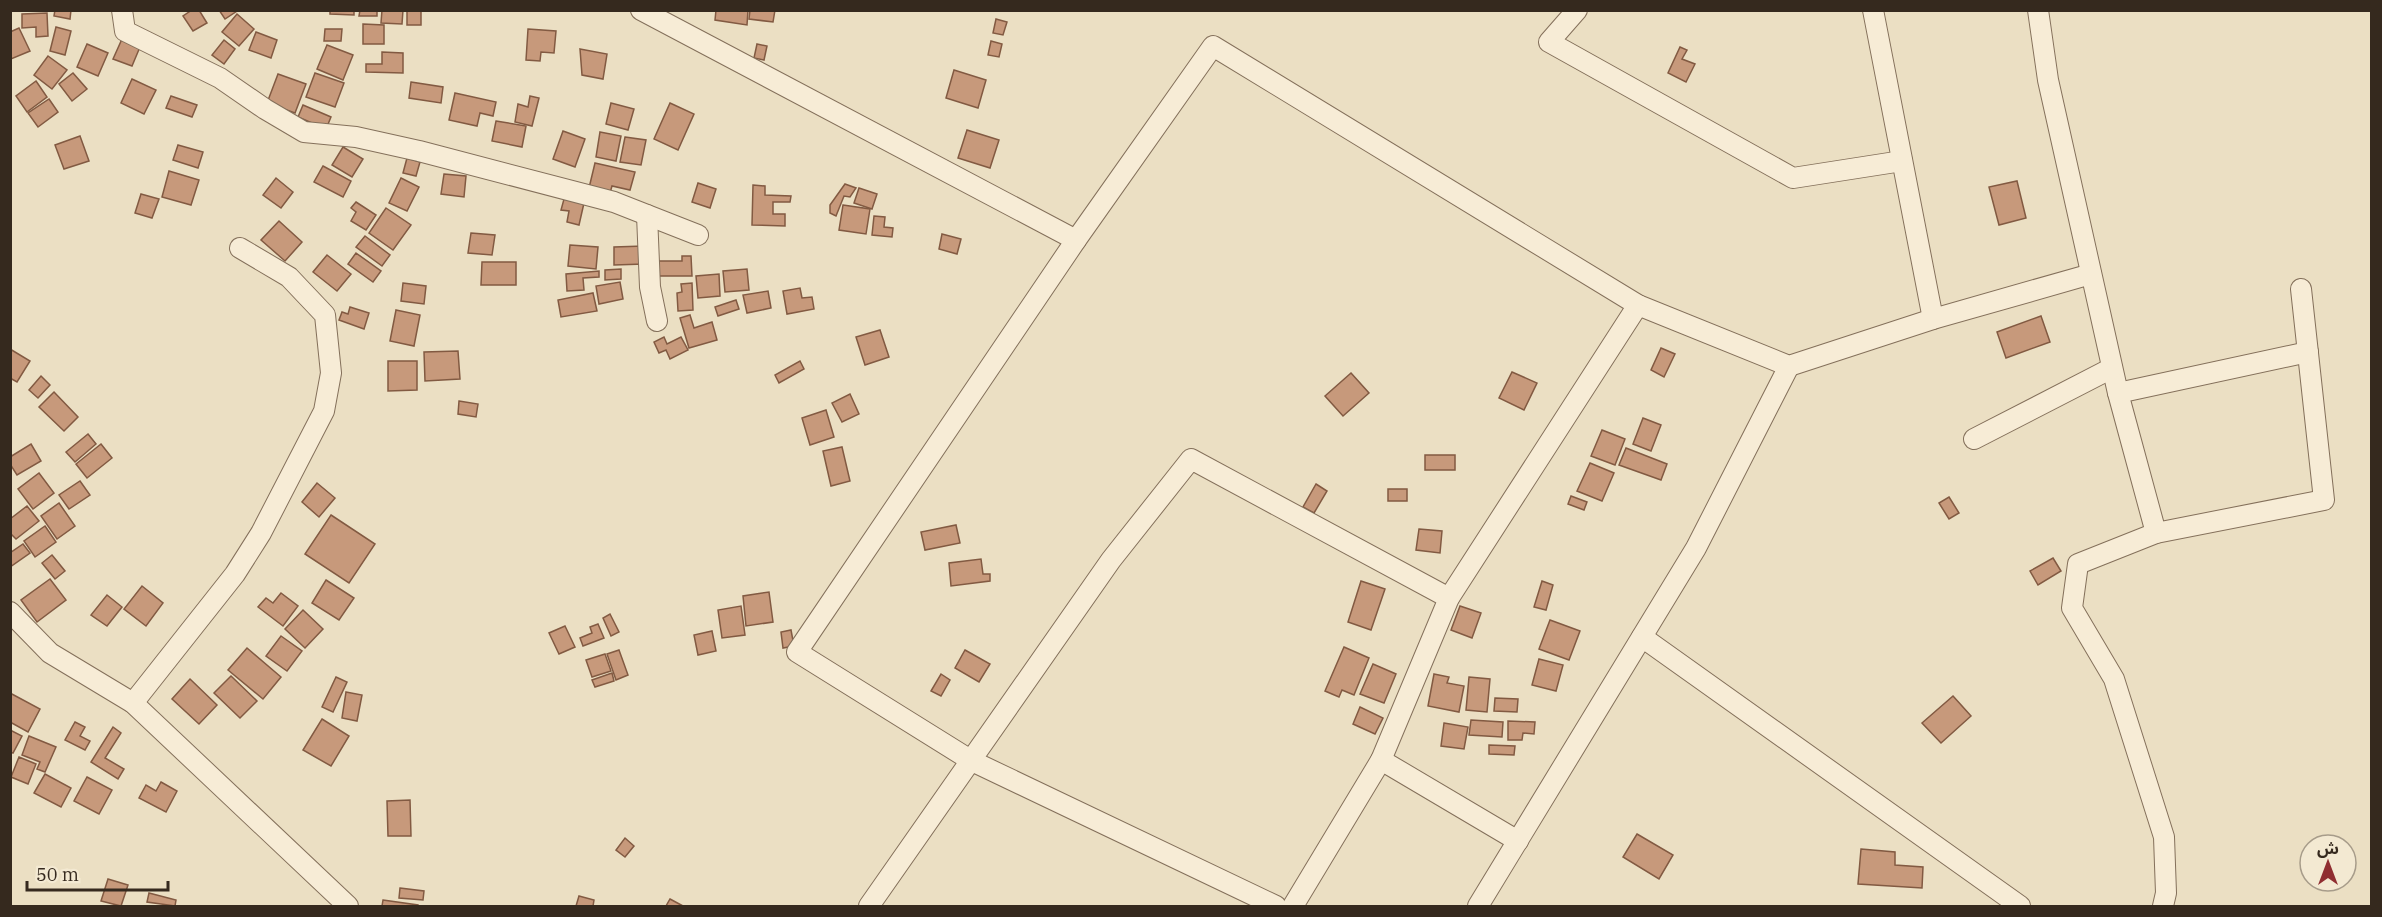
<svg xmlns="http://www.w3.org/2000/svg" width="2382" height="917" viewBox="0 0 2382 917" font-family="'IBM Plex Serif','Noto Sans Arabic',serif">
  <style>
    .building { fill: #c7997b; stroke: #825a42; stroke-width: 1.5 }
    .lines { fill: none; stroke-linecap: round; stroke-linejoin: round }
    .street-casing { stroke: #84705b; stroke-width: 22 }
    .street { stroke: #f7ecd6; stroke-width: 20 }
  </style>
  <rect width="100%" height="100%" fill="#ebdfc3"/>
  <g class="building">
    <path d="M55 10H71L70 19 54 16Z"/>
    <path d="M192 10H199L207 23 193 31 183 16Z"/>
    <path d="M219 10H237V11L225 19Z"/>
    <path d="M330 10H354V15L330 14Z"/>
    <path d="M360 10H377V16H359Z"/>
    <path d="M382 10H403L402 24 381 23Z"/>
    <rect x="407" y="10" width="14" height="15"/>
    <path d="M716 10H748L747 25 715 20Z"/>
    <path d="M750 10H775L773 22 749 19Z"/>
    <path d="M47 13 48 36 36 37V27L22 28V14Z"/>
    <path d="M237 14 254 29 239 46 222 32Z"/>
    <path d="M996 19 1007 22 1003 35 993 33Z"/>
    <path d="M363 24 384 25V44H363Z"/>
    <path d="M56 27 71 31 65 55 50 51Z"/>
    <path d="M19 28 30 51 11 59 10 32Z"/>
    <path d="M325 29H342L341 41H324Z"/>
    <path d="M528 29 556 31 554 53 541 52 540 61 526 60Z"/>
    <path d="M256 32 277 40 271 58 249 50Z"/>
    <path d="M122 39 140 47 132 66 113 59Z"/>
    <path d="M224 40 235 49 224 64 212 55Z"/>
    <path d="M991 41 1002 44 999 57 988 55Z"/>
    <path d="M87 44 108 53 98 76 77 67Z"/>
    <path d="M757 44 767 46 764 60 754 58Z"/>
    <path d="M327 45 353 55 343 80 317 69Z"/>
    <path d="M1680 47 1687 50 1682 59 1695 64 1686 82 1668 73Z"/>
    <path d="M580 49 607 54 603 79 582 75Z"/>
    <path d="M382 52 403 53V73L366 72V64H382Z"/>
    <path d="M48 56 67 70 52 89 34 75Z"/>
    <path d="M954 70 986 80 978 108 946 98Z"/>
    <path d="M73 73 87 89 72 101 59 84Z"/>
    <path d="M315 73 344 83 335 107 306 97Z"/>
    <path d="M278 74 306 84 295 113 267 103Z"/>
    <path d="M132 79 156 90 144 114 121 103Z"/>
    <path d="M36 81 47 97 27 112 16 96Z"/>
    <path d="M411 82 443 87 441 103 409 98Z"/>
    <path d="M455 93 496 102 493 116 480 113 477 126 449 120Z"/>
    <path d="M171 96 197 105 192 117 166 108Z"/>
    <path d="M530 96 539 98 532 126 515 122 518 104 528 107Z"/>
    <path d="M49 99 58 112 38 127 28 113Z"/>
    <path d="M611 103 634 109 628 130 606 124Z"/>
    <path d="M670 103 694 114 678 150 654 139Z"/>
    <path d="M303 105 331 117 326 129 298 117Z"/>
    <path d="M496 121 526 126 522 147 492 141Z"/>
    <path d="M967 130 999 140 990 168 958 158Z"/>
    <path d="M563 131 585 139 575 167 553 159Z"/>
    <path d="M600 132 621 136 616 161 596 157Z"/>
    <path d="M80 136 89 161 64 169 55 145Z"/>
    <path d="M625 137 646 140 641 165 620 162Z"/>
    <path d="M178 145 203 152 198 168 173 160Z"/>
    <path d="M343 147 363 159 352 177 332 165Z"/>
    <path d="M407 158 420 162 416 176 403 173Z"/>
    <path d="M595 163 635 172 630 190 612 186 610 193 589 188Z"/>
    <path d="M323 166 351 181 343 197 314 182Z"/>
    <path d="M169 171 199 180 191 205 162 197Z"/>
    <path d="M444 174 466 176 464 197 441 194Z"/>
    <path d="M276 178 293 192 281 208 263 195Z"/>
    <path d="M401 178 419 187 407 211 389 203Z"/>
    <path d="M2017 181 2026 218 1999 225 1989 187Z"/>
    <path d="M698 183 716 189 710 208 692 202Z"/>
    <path d="M845 184 856 188 850 197 844 196 836 216 830 213V205Z"/>
    <path d="M753 185 765 186V195L791 196 790 202H773V214H785V226L752 225Z"/>
    <path d="M859 188 877 194 872 209 854 203Z"/>
    <path d="M141 194 159 199 152 218 135 213Z"/>
    <path d="M564 199 584 203 579 225 567 222 569 211 561 210Z"/>
    <path d="M356 202 376 215 366 230 351 221 356 212 351 208Z"/>
    <path d="M843 205 870 209 866 234 839 230Z"/>
    <path d="M386 208 411 225 393 250 369 233Z"/>
    <path d="M874 216 885 217 884 227 893 228 892 237 872 235Z"/>
    <path d="M279 221 302 242 285 261 261 240Z"/>
    <path d="M471 233 495 235 492 255 468 253Z"/>
    <path d="M942 234 961 239 957 254 939 249Z"/>
    <path d="M365 236 390 255 382 266 356 247Z"/>
    <path d="M570 245 598 247 596 269 568 266Z"/>
    <path d="M644 246V264L614 265V247Z"/>
    <path d="M356 253 381 271 373 282 348 264Z"/>
    <path d="M327 255 351 274 337 291 313 272Z"/>
    <path d="M682 256H691L692 276H654V261H682Z"/>
    <path d="M482 262H516V285H481Z"/>
    <path d="M621 269V279L605 280V270Z"/>
    <path d="M747 269 749 290 725 292 723 271Z"/>
    <path d="M599 271V277L583 278 584 290 567 291 566 274Z"/>
    <path d="M719 274 720 296 698 298 696 276Z"/>
    <path d="M620 282 623 299 599 304 596 286Z"/>
    <path d="M403 283 426 286 424 304 401 301Z"/>
    <path d="M692 283 693 310 678 311 677 293 682 292 681 284Z"/>
    <path d="M800 288 802 298 812 297 814 309 787 314 783 291Z"/>
    <path d="M768 291 771 308 747 313 743 295Z"/>
    <path d="M593 293 597 311 561 317 558 300Z"/>
    <path d="M736 300 739 309 718 316 715 307Z"/>
    <path d="M350 307 369 313 364 329 339 320 342 312 348 314Z"/>
    <path d="M396 310 420 315 414 346 390 341Z"/>
    <path d="M690 315 694 328 712 322 717 340 689 348 680 318Z"/>
    <path d="M2041 316 2050 342 2006 358 1997 332Z"/>
    <path d="M880 330 889 357 865 365 856 337Z"/>
    <path d="M664 337 667 344 681 337 688 350 670 359 666 350 659 353 654 342Z"/>
    <path d="M1661 348 1675 354 1664 377 1651 370Z"/>
    <path d="M10 349 30 361 17 382 10 378Z"/>
    <path d="M458 351 460 379 425 381 424 352Z"/>
    <path d="M388 361H417V390L388 391Z"/>
    <path d="M800 361 804 369 779 383 775 375Z"/>
    <path d="M1512 372 1537 383 1524 410 1499 398Z"/>
    <path d="M1351 373 1369 393 1343 416 1325 396Z"/>
    <path d="M41 376 50 385 38 398 29 390Z"/>
    <path d="M54 392 78 417 64 431 39 407Z"/>
    <path d="M850 394 859 414 842 422 832 403Z"/>
    <path d="M459 401 478 404 476 417 458 414Z"/>
    <path d="M826 410 834 437 810 445 802 418Z"/>
    <path d="M1643 418 1661 425 1651 451 1633 444Z"/>
    <path d="M1602 430 1625 439 1615 465 1591 456Z"/>
    <path d="M88 434 96 444 75 462 66 452Z"/>
    <path d="M31 444 41 461 17 475 10 464V457Z"/>
    <path d="M101 444 112 458 87 478 76 464Z"/>
    <path d="M842 447 850 481 831 486 823 451Z"/>
    <path d="M1626 448 1667 464 1661 480 1619 465Z"/>
    <rect x="1425" y="455" width="30" height="15"/>
    <path d="M1590 463 1614 473 1602 501 1577 491Z"/>
    <path d="M39 473 54 493 33 509 18 489Z"/>
    <path d="M80 481 90 495 69 509 59 495Z"/>
    <path d="M317 483 335 498 319 517 302 502Z"/>
    <path d="M1316 484 1327 491 1314 513 1303 507Z"/>
    <rect x="1388" y="489" width="19" height="12"/>
    <path d="M1571 496 1587 502 1584 510 1568 504Z"/>
    <path d="M1949 497 1959 513 1949 519 1939 503Z"/>
    <path d="M59 503 75 526 57 539 41 516Z"/>
    <path d="M27 506 39 521 16 539 10 533V519Z"/>
    <path d="M331 515 375 544 349 583 305 554Z"/>
    <path d="M956 525 960 543 925 550 921 532Z"/>
    <path d="M45 526 56 542 35 557 24 541Z"/>
    <path d="M1419 529 1442 531 1440 553 1416 550Z"/>
    <path d="M23 544 30 553 10 567V553Z"/>
    <path d="M52 555 65 571 55 579 42 563Z"/>
    <path d="M2053 558 2061 571 2038 585 2030 571Z"/>
    <path d="M981 559 983 574H990V581L951 586 949 563Z"/>
    <path d="M50 579 66 600 37 622 21 600Z"/>
    <path d="M326 580 354 598 339 620 312 603Z"/>
    <path d="M1361 581 1385 589 1371 630 1348 622Z"/>
    <path d="M1542 581 1553 585 1546 610 1534 607Z"/>
    <path d="M142 586 163 603 146 626 124 609Z"/>
    <path d="M769 592 773 622 746 626 743 596Z"/>
    <path d="M281 593 298 606 283 626 258 607 266 598 273 603Z"/>
    <path d="M107 595 122 607 107 626 91 615Z"/>
    <path d="M741 606 745 635 722 638 718 610Z"/>
    <path d="M1460 606 1481 613 1472 638 1451 630Z"/>
    <path d="M303 610 323 629 305 648 285 629Z"/>
    <path d="M610 614 619 632 611 636 603 618Z"/>
    <path d="M1550 620 1580 631 1569 660 1539 649Z"/>
    <path d="M598 624 604 638 583 646 580 638 592 633 590 627Z"/>
    <path d="M565 626 575 647 559 654 549 633Z"/>
    <path d="M791 630 794 646 783 648 781 632Z"/>
    <path d="M712 631 716 651 698 655 694 635Z"/>
    <path d="M281 636 302 651 287 671 266 656Z"/>
    <path d="M1344 647 1369 658 1354 695 1342 690 1339 697 1325 691Z"/>
    <path d="M247 648 281 677 263 699 228 670Z"/>
    <path d="M619 650 628 675 616 680 607 654Z"/>
    <path d="M965 650 990 664 979 682 955 668Z"/>
    <path d="M605 654 611 671 592 677 586 660Z"/>
    <path d="M1539 659 1563 665 1556 691 1532 685Z"/>
    <path d="M1373 664 1396 674 1384 703 1360 694Z"/>
    <path d="M612 673 614 681 595 687 592 680Z"/>
    <path d="M941 674 950 680 941 696 931 691Z"/>
    <path d="M1434 674 1449 677 1447 683 1464 686 1459 712 1428 706Z"/>
    <path d="M231 676 257 701 240 718 214 693Z"/>
    <path d="M336 677 347 682 333 712 322 707Z"/>
    <path d="M1469 677 1490 679 1487 712 1466 710Z"/>
    <path d="M190 679 217 705 199 724 172 699Z"/>
    <path d="M346 692 362 695 357 721 342 718Z"/>
    <path d="M10 693 40 709 28 732 10 722Z"/>
    <path d="M1953 696 1971 716 1941 743 1922 723Z"/>
    <path d="M1495 698 1518 699 1517 712 1494 711Z"/>
    <path d="M1360 707 1383 718 1375 734 1353 724Z"/>
    <path d="M322 719 349 736 331 766 303 750Z"/>
    <path d="M1471 720 1503 722 1502 737 1469 735Z"/>
    <path d="M1508 721 1535 722 1534 734 1523 733 1522 740H1508Z"/>
    <path d="M75 722 85 727 80 736 90 741 85 750 65 740Z"/>
    <path d="M1444 723 1468 727 1464 749 1441 746Z"/>
    <path d="M113 727 121 733 105 758 124 769 118 779 91 762Z"/>
    <path d="M10 730 22 736 13 753 10 752Z"/>
    <path d="M29 736 56 747 45 772 37 769 40 762 22 755Z"/>
    <path d="M1489 745 1515 746 1514 755 1489 754Z"/>
    <path d="M19 757 36 764 28 784 11 777Z"/>
    <path d="M45 774 71 788 61 807 34 793Z"/>
    <path d="M87 777 112 790 99 814 74 801Z"/>
    <path d="M161 782 177 791 166 812 139 798 146 785 156 791Z"/>
    <path d="M410 800 411 836H388L387 801Z"/>
    <path d="M1637 834 1673 855 1659 879 1623 857Z"/>
    <path d="M625 838 634 846 625 857 616 850Z"/>
    <path d="M1861 849 1895 852V865L1923 867 1922 888 1858 884Z"/>
    <path d="M108 879 128 885 121 906 101 901Z"/>
    <path d="M400 888 424 891 423 900 399 898Z"/>
    <path d="M149 893 176 900 175 906 147 902Z"/>
    <path d="M579 896 594 900 593 906H576Z"/>
    <path d="M670 899 683 906H666Z"/>
    <path d="M383 900 418 905V906H382Z"/>
  </g>
  <g class="lines">
    <g class="street-casing">
      <g id="street">
        <path d="M122 10 125 31 220 78 265 109 304 132 356 137 419 151 614 202 698 235"/>
        <path d="M641 10 1076 240"/>
        <path d="M1577 10 1549 42 1793 178 1902 161"/>
        <path d="M1873 10 1933 319"/>
        <path d="M2038 10 2048 80 2118 393 2156 533"/>
        <path d="M647 215 650 287 657 321"/>
        <path d="M2118 393 2308 352"/>
        <path d="M1974 439 2112 368"/>
        <path d="M10 612 50 653 133 703 348 906"/>
        <path d="M1642 637 2020 906"/>
        <path d="M133 703 235 574 261 533 324 411 331 373 325 315 289 277 240 248"/>
        <path d="M1381 760 1449 598 1638 305"/>
        <path d="M869 906 1111 560 1191 459 1449 598"/>
        <path d="M1276 906 972 761 797 652 1076 240 1213 46 1638 305 1789 366 1933 319 2091 274"/>
        <path d="M1293 906 1381 760 1518 841"/>
        <path d="M1478 906 1696 548 1789 366"/>
        <path d="M2163 906 2166 893 2164 837 2114 679 2072 608 2078 564 2156 533 2324 500 2301 289"/>
      </g>
    </g>
    <use href="#street" class="street"/>
  </g>
  <rect width="2382" height="917" fill="none" stroke="#35291e" stroke-width="24"/>
  <g transform="translate(2328 863)"><circle r="28" fill="#f3e9d2" stroke="#a79c8a" stroke-width="1.5"/>
  <path d="M0-4.5L10 22L0 15L-10 22Z" fill="#902e31"/>
  <text y="-9" font-size="16" font-weight="bold" text-anchor="middle" fill="#35291e">ش</text>
  </g>
  <path d="M27 881v9h141v-9" fill="none" stroke="#35291e" stroke-width="3"/>
  <text x="36" y="881" font-size="18" fill="#35291e" stroke="#f3e9d2" stroke-width="4.5" paint-order="stroke">50 m</text>
</svg>
